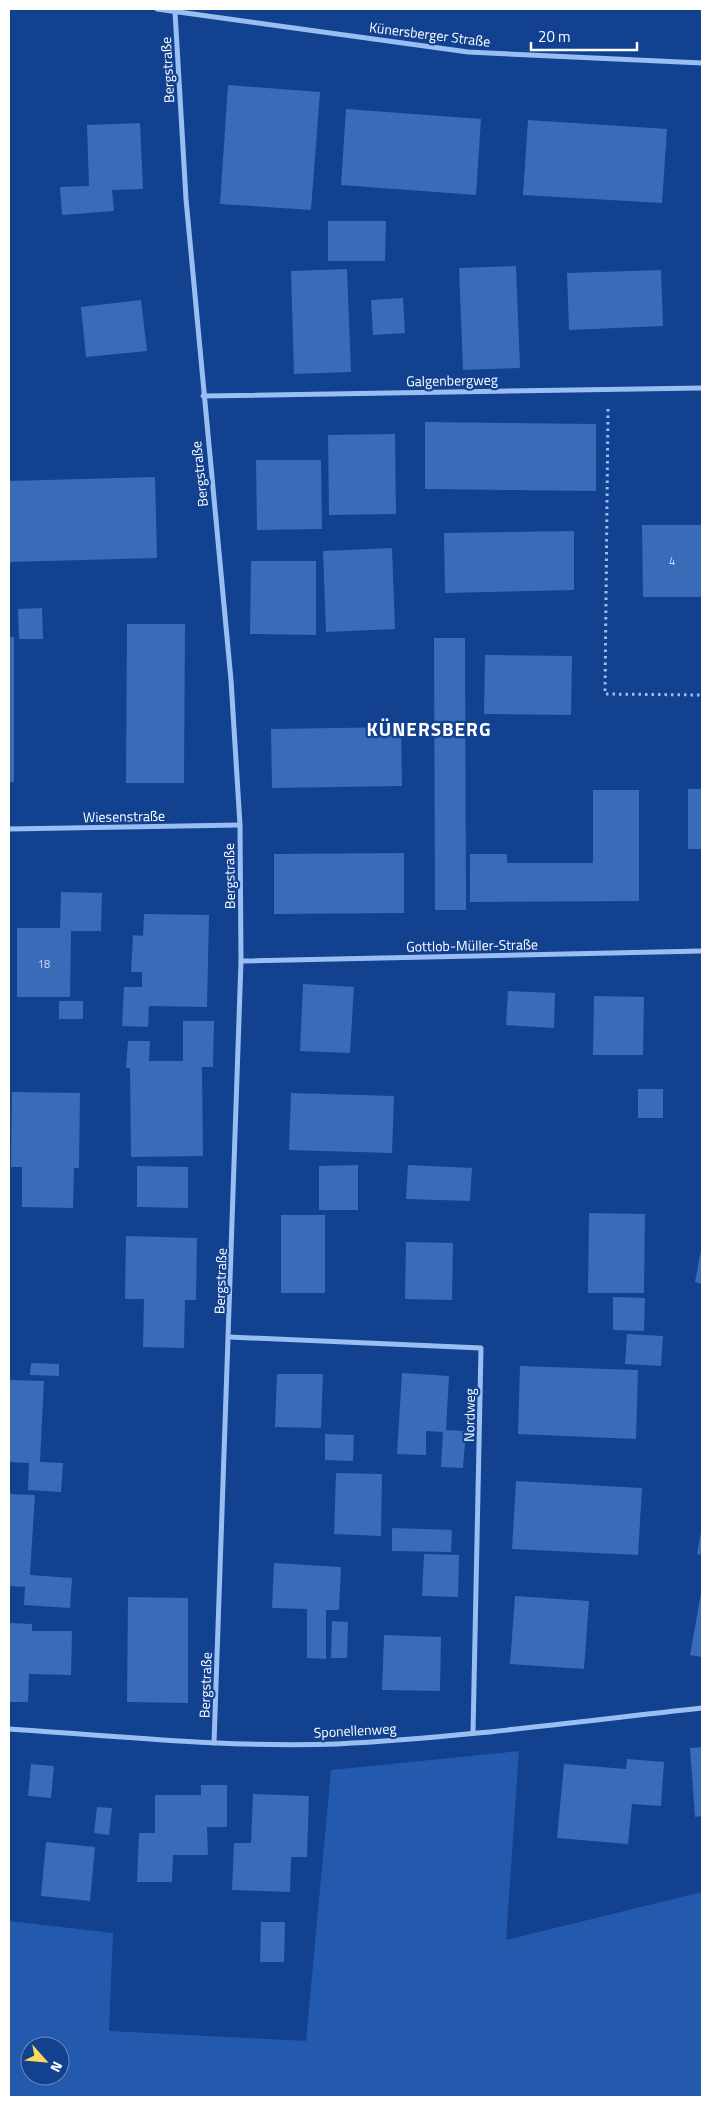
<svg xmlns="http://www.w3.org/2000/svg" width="711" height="2106" viewBox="0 0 711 2106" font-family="'Titillium Web',sans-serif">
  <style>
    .green { fill: #235aae; fill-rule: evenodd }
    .building { fill: #396bb9 }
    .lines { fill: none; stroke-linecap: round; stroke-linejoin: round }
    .path { stroke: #9bbef2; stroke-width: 3; stroke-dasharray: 2.5 4; stroke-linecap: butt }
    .street { stroke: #9bbef2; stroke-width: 5 }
    .labels { text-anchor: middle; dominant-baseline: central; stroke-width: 4.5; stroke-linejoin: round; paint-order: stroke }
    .number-label { font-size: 11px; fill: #cedaee }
    .street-label { font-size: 14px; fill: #fff; stroke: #11418f }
    .district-label { font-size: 19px; font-weight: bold; letter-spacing: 1px; fill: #fff; stroke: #11418f }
  </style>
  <rect width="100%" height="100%" fill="#11418f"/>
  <path class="green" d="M519 1751 506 1940 702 1892V2097H9V1921L113 1933 109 2031 306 2041 331 1770ZM30 2046H60V2076H30Z"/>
  <g class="building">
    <path d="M228 85 320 92 311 210 220 204Z"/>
    <path d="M346 109 481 119 476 195 341 185Z"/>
    <path d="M528 120 667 129 662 203 523 195Z"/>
    <path d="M140 123 143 189 112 190 114 211 62 215 60 187 89 186 87 125Z"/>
    <path d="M328 221H386L385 261H328Z"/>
    <path d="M516 266 520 368 463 370 459 268Z"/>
    <path d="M347 269 351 372 294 374 291 271Z"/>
    <path d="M661 270 663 326 569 330 567 273Z"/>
    <path d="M403 298 405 333 373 335 371 300Z"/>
    <path d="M141 300 147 351 86 357 81 307Z"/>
    <path d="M425 422 596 424V491L425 489Z"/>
    <path d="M395 434 396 514 329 515 328 435Z"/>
    <path d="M256 460H321L322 529 257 530Z"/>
    <path d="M155 477 157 558 9 562V481Z"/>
    <path d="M642 525H702V597H643Z"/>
    <path d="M574 531V590L445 593 444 533Z"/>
    <path d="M392 548 395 629 326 632 323 551Z"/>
    <path d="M251 561H316V635L250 634Z"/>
    <path d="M42 608 43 639H19L18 609Z"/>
    <path d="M127 624H185L184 783H126Z"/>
    <rect x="9" y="637" width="5" height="145"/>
    <path d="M434 638H465L466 910H435Z"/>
    <path d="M485 655 572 656 571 715 484 714Z"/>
    <path d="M401 727 402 786 272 788 271 729Z"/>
    <rect x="688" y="789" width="14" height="60"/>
    <path d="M593 790H639V901L470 902V854H507V863H593Z"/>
    <path d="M404 853V913L274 914V854Z"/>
    <path d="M61 892 102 893 101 931H71L70 997H17V928H60Z"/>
    <path d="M144 914 209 915 207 1007 149 1006 148 1027 122 1026 124 987H142V972H131L133 935 143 936Z"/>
    <path d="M303 984 354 987 350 1053 300 1051Z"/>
    <path d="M508 991 555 993 554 1028 506 1025Z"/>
    <path d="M594 996 644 997 643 1055H593Z"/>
    <rect x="59" y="1001" width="24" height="18"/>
    <path d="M183 1021H214L213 1067H202L203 1156 131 1157 130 1068H126L128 1041H150L149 1061H183Z"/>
    <rect x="638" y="1089" width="25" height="29"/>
    <path d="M12 1092 80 1093 79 1168H74L73 1208 22 1207V1167H11Z"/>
    <path d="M291 1093 394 1096 392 1153 289 1150Z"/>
    <path d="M358 1165V1210H319V1166Z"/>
    <path d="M408 1165 472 1168 470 1201 406 1199Z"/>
    <path d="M137 1166 188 1167V1208L137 1207Z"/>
    <path d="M589 1213 645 1214 644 1293H588Z"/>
    <rect x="281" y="1215" width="44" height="78"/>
    <path d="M126 1236 197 1238 196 1300H185L184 1348 143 1347 144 1299H125Z"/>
    <path d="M406 1242 453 1243 452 1300 405 1299Z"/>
    <path d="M701 1250H702V1284L695 1282Z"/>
    <path d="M613 1297 645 1298 644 1331 613 1330Z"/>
    <path d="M627 1334 663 1336 661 1366 625 1364Z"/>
    <path d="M31 1363 59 1364V1376L30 1375Z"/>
    <path d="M520 1366 638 1370 636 1439 518 1434Z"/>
    <path d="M402 1373 449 1376 446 1430 466 1431 463 1468 441 1467 443 1432 426 1431V1455L397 1454Z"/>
    <path d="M277 1374H323L321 1428 275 1427Z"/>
    <path d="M9 1380 44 1381 40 1462 63 1463 61 1492 28 1490 29 1463 9 1462Z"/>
    <path d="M325 1434 354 1435 353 1461 325 1460Z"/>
    <path d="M336 1473 382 1474 381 1536 334 1534Z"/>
    <path d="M516 1481 642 1488 638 1555 512 1549Z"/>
    <path d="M9 1494 35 1495 30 1575 72 1578 70 1608 24 1605 25 1587 9 1586Z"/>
    <path d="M392 1528 452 1530 451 1552 392 1551Z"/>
    <path d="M701 1532H702V1555L697 1554Z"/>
    <path d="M424 1554 459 1555 458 1597 422 1596Z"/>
    <path d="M274 1563 341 1567 339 1610H326V1659L307 1658V1609L272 1608Z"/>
    <path d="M701 1593 702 1594V1657L690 1655Z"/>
    <path d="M515 1596 589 1601 584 1669 510 1664Z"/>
    <path d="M128 1597 188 1598V1703L127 1702Z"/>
    <path d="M332 1621 348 1622 347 1658H331Z"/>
    <path d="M9 1623 32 1624V1631H72L71 1675 29 1674 28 1702H9Z"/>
    <path d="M384 1635 441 1637 440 1691 382 1690Z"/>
    <path d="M702 1747V1816L695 1817 690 1748Z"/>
    <path d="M627 1759 664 1762 661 1806 632 1804 628 1844 557 1838 564 1764 626 1769Z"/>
    <path d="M31 1764 54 1766 51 1798 28 1796Z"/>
    <path d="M201 1785H227V1827H207L208 1855H173L172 1882H137L139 1833H155V1795H201Z"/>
    <path d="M253 1794 309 1796 307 1857H291L290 1892 232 1890 234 1843H251Z"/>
    <path d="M97 1807 112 1808 109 1835 94 1833Z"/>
    <path d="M46 1842 95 1847 90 1901 41 1896Z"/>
    <path d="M261 1922H285L284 1962H260Z"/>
  </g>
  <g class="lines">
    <path class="path" d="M608 409 605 694 702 695"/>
    <g class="street">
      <path d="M157 9 468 52 702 63"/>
      <path d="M175 12 186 199 231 680 240 825 241 961 214 1743"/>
      <path d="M203 396 702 388"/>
      <path d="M9 829 240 825"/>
      <path d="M241 961 702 951"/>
      <path d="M229 1337 481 1348 473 1733"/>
      <path d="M9 1729C118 1736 228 1748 337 1744 459 1738 581 1721 702 1708"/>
    </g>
  </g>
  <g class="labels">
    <g class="number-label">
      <text x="672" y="561">4</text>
      <text x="44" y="964">18</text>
    </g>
    <g class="street-label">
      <text transform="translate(430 34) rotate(7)">Künersberger Straße</text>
      <text transform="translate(167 70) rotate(-93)">Bergstraße</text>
      <text transform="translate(452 380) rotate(-1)">Galgenbergweg</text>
      <text transform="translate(199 474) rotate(-96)">Bergstraße</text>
      <text transform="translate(124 816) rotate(-1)">Wiesenstraße</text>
      <text transform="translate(229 876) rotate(-91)">Bergstraße</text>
      <text transform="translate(472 945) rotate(-1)">Gottlob-Müller-Straße</text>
      <text transform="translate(220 1281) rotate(-88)">Bergstraße</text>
      <text transform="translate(469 1415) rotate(-89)">Nordweg</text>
      <text transform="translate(205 1685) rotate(-88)">Bergstraße</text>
      <text transform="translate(355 1730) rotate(-3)">Sponellenweg</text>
    </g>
    <g class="district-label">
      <text x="429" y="728">KÜNERSBERG</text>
    </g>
  </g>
  <rect width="711" height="2106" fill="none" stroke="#ffffff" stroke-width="20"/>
  <g transform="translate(45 2061) rotate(117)"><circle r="24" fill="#11418f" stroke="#708dbc"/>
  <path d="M0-4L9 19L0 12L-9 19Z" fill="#ffd95c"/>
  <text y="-8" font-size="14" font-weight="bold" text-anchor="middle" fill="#ffffff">N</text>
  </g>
  <path d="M531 42v8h106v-8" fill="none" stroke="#ffffff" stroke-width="2.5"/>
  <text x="538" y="42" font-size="15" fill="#ffffff" stroke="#11418f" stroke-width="4" paint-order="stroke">20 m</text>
</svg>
